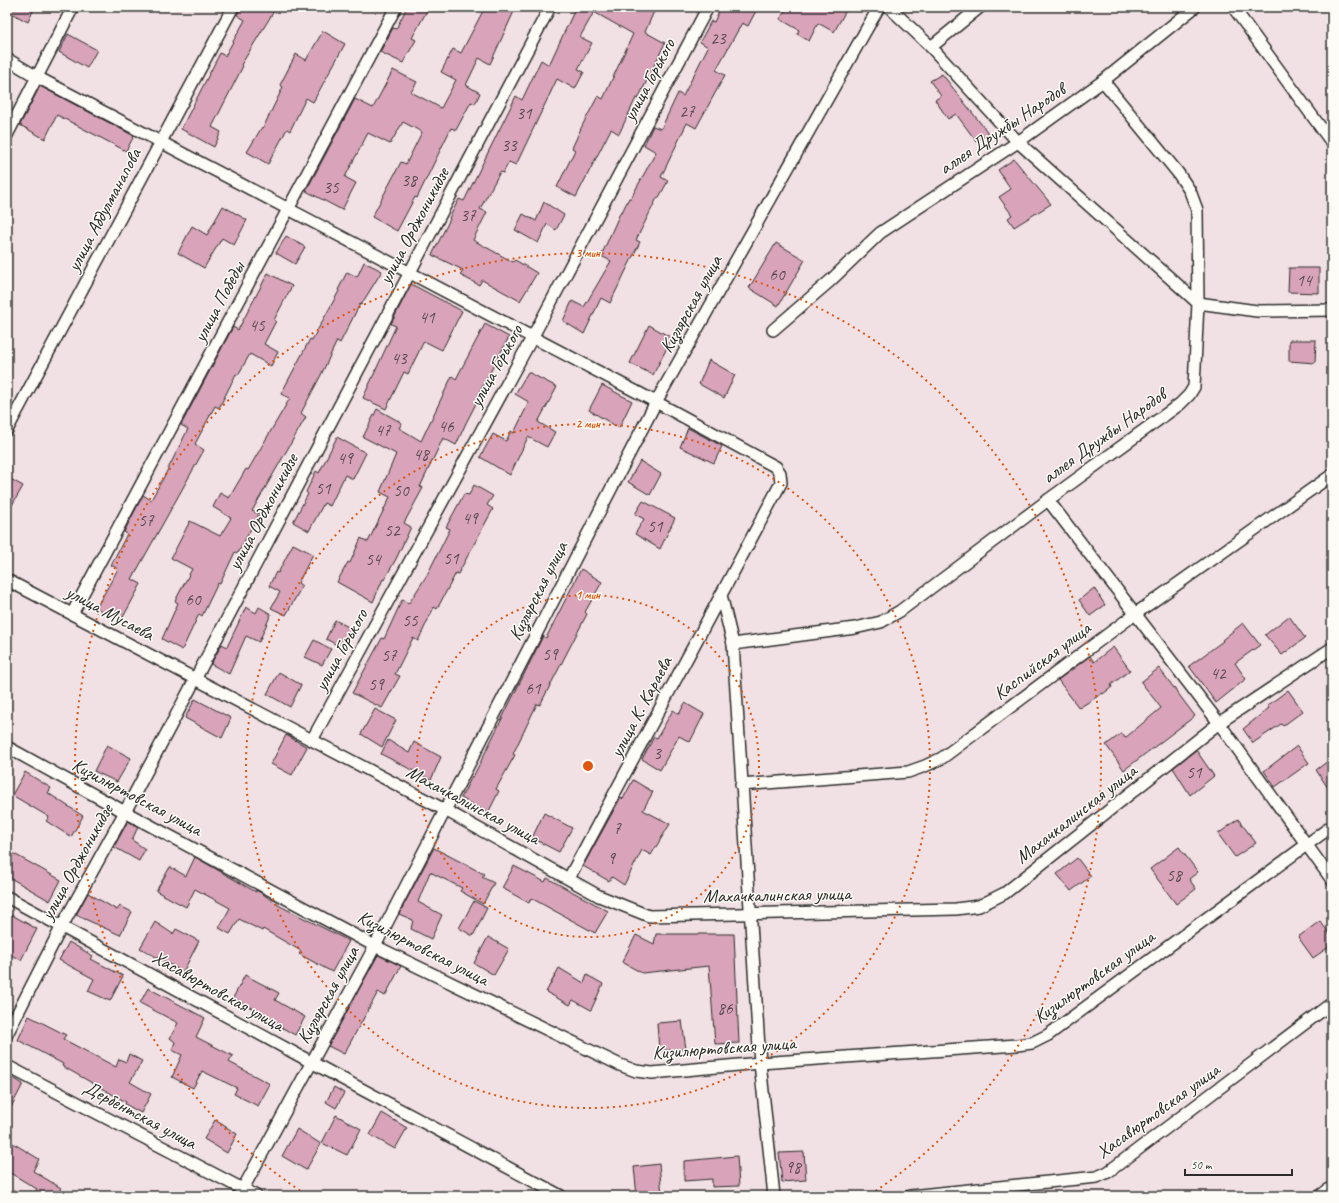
<svg xmlns="http://www.w3.org/2000/svg" width="1339" height="1203" viewBox="0 0 1339 1203" font-family="Caveat,sans-serif">
  <style>
    .building { fill: #d9a3b9; stroke: #2b2b2b }
    .lines { fill: none; stroke-linecap: round; stroke-linejoin: round }
    .street-casing { stroke: #2b2b2b; stroke-width: 14 }
    .street { stroke: #fdfcf7; stroke-width: 11 }
    .ring { fill: none; stroke: #df570e; stroke-width: 2; stroke-dasharray: 2 4 }
    .labels { text-anchor: middle; dominant-baseline: central; stroke-width: 3; stroke-linejoin: round; paint-order: stroke }
    .number-label { font-size: 17px; fill: #56494e }
    .street-label { font-size: 19px; fill: #2b2b2b; stroke: #fdfcf7 }
    .centre { fill: #df570e; stroke: #fdfcf7; stroke-width: 2 }
    .ring-label { font-size: 12px; text-anchor: middle; font-weight: bold; fill: #df570e; stroke: #fdfcf7; stroke-width: 3; stroke-linejoin: round; paint-order: stroke }
  </style>
  <rect width="100%" height="100%" fill="#f2e1e4"/>
  <filter id="ink" filterUnits="userSpaceOnUse"><feTurbulence type="fractalNoise" baseFrequency=".025" numOctaves="2"/><feDisplacementMap in="SourceGraphic" scale="8" xChannelSelector="R" yChannelSelector="G"/><feConvolveMatrix kernelMatrix="1 2 1 2 8 2 1 2 1" color-interpolation-filters="sRGB"/></filter>
  <g filter="url(#ink)">
    <g class="building">
      <path d="M7 7H35L28 22 7 11Z"/>
      <path d="M242 7H267L274 11 241 65 243 66 212 127 221 132 214 147 181 129 220 53 225 56 245 20 237 15Z"/>
      <path d="M407 7H429L412 38 416 40 403 63 380 52 393 28 396 29Z"/>
      <path d="M485 7H516L490 64 479 58 466 85 480 93 475 104 471 102 456 130 451 128 417 198 415 197 397 231 372 217 401 162 406 164 422 132 403 122 390 144 368 133 345 177 356 183 342 210 306 191 355 99 373 108 393 70 417 82 411 92 441 108 456 80 441 72 453 49 461 53Z"/>
      <path d="M576 7H656L645 32 665 43 638 99 636 98 619 134 611 129 576 197 557 187 575 150 572 148 583 124 598 96 603 99 633 34 594 12 580 37 592 43 578 69 584 72 575 89 557 79 516 165 509 162 503 173 500 172 480 209 487 212 473 240 513 262 515 260 537 273 520 301 482 280 479 285 460 275 463 270 432 255 450 219 449 218 459 199 464 201 516 96 522 100 541 60 549 65Z"/>
      <path d="M721 7H758L748 26 742 23 716 70 725 75 696 128 687 123 661 177 668 181 658 199 657 198 636 240 640 242 610 303 601 298 584 334 563 321 572 301 584 307 611 261 601 256 621 211 622 212 629 198H631L656 152 644 145 653 126 661 129 678 93 683 96 708 47 700 42 711 21 714 22Z"/>
      <path d="M787 7H848L834 32 818 23 809 41 797 34 799 30 780 19Z"/>
      <path d="M323 31 345 44 313 102 306 98 290 131 287 129 268 164 247 152 262 127 263 128 283 87 280 85 296 54 306 60Z"/>
      <path d="M68 34 97 50 87 68 59 52Z"/>
      <path d="M942 74 989 134 976 141 956 114 948 119 935 100 941 96 930 81Z"/>
      <path d="M40 86 134 136 126 151 57 115 45 139 20 125Z"/>
      <path d="M1014 159 1051 204 1014 227 1008 218 1012 215 999 197 1011 189 998 170Z"/>
      <path d="M544 202 564 215 556 230 547 224 538 243 515 230 523 214 536 221Z"/>
      <path d="M223 206 247 220 234 245 222 238 204 268 178 253 192 226 207 235Z"/>
      <path d="M286 236 305 247 295 264 276 253Z"/>
      <path d="M776 243 805 260 778 306 749 288Z"/>
      <path d="M364 262 382 271 361 305 360 304 340 343 337 341 321 375 301 413 306 417 252 511 259 514 238 553 235 552 220 584 218 583 202 616 199 614 182 650 162 639 178 603 175 601 192 569 171 558 190 521 220 536 231 518 213 507 220 493 229 498 246 469 248 470 290 398 281 394 310 339 312 340 339 291 338 290 347 272 357 277Z"/>
      <path d="M1289 268H1319V293L1288 292Z"/>
      <path d="M268 273 292 286 274 320 276 321 264 344 278 352 271 366 250 354 238 375 236 374 219 408 215 406 195 444 204 450 132 579 141 584 121 621 96 608 118 569 111 565 127 534 124 532 143 495 151 500 166 473 188 429 181 425 233 327 238 330Z"/>
      <path d="M411 284 462 311 442 350 424 341 408 374 404 372 386 409 363 398 396 326 391 324Z"/>
      <path d="M485 324 509 337 479 393 481 394 466 423 456 445 443 438 420 487 423 488 404 523 411 527 396 559 384 580 383 579 373 602 337 582 348 562 350 563 361 538 368 542 390 497 380 492 396 454 363 437 377 409 402 423 399 428 421 441 452 376 456 379Z"/>
      <path d="M649 325 672 338 653 375 630 363Z"/>
      <path d="M1289 340H1316L1315 363 1289 361Z"/>
      <path d="M709 360 735 375 724 398 699 384Z"/>
      <path d="M528 372 557 387 538 422 555 432 547 447 528 437 510 475 480 457 493 434 506 441 511 431 514 433 529 402 515 394Z"/>
      <path d="M602 385 632 401 619 428 589 410Z"/>
      <path d="M688 428 722 446 714 463 680 447Z"/>
      <path d="M337 437 366 453 353 479 345 475 330 506 324 503 309 531 293 522 308 494 306 492 316 471 319 473Z"/>
      <path d="M640 461 661 474 650 495 628 482Z"/>
      <path d="M7 477 23 486 7 514Z"/>
      <path d="M474 485 493 496 487 505 493 509 458 574 456 573 437 609 434 607 418 641 413 638 395 674 400 676 382 708 352 693 382 638 384 639 402 600 409 603 427 575 450 529 446 527 464 494 469 495Z"/>
      <path d="M643 501 675 518 660 549 635 534 644 519 635 514Z"/>
      <path d="M293 544 313 554 298 583 302 586 286 615 271 608 280 592 269 586 276 572 278 573Z"/>
      <path d="M581 569 602 582 585 612 587 614 540 705 537 704 513 754 515 755 496 789 499 791 488 813 461 798 472 776 473 777 543 636 546 638Z"/>
      <path d="M1094 588 1105 605 1090 616 1079 600Z"/>
      <path d="M246 607 256 613 259 607 271 614 259 642 246 636 229 674 211 664 222 644 227 647Z"/>
      <path d="M1289 616 1305 638 1282 655 1265 635Z"/>
      <path d="M335 620 354 630 344 649 326 639Z"/>
      <path d="M1243 623 1260 645 1235 663 1246 679 1216 703 1189 666 1223 641 1222 640Z"/>
      <path d="M314 640 331 649 322 665 305 657Z"/>
      <path d="M1113 647 1130 670 1111 685 1112 687 1103 694V693L1079 708 1058 680 1090 656 1094 662Z"/>
      <path d="M1159 668 1195 716 1124 770 1106 745 1122 733 1125 738 1161 708 1141 682Z"/>
      <path d="M279 672 301 685 290 707 267 694Z"/>
      <path d="M1288 690 1303 711 1283 726 1281 724 1253 743 1243 729 1269 708 1267 706Z"/>
      <path d="M195 699 231 718 222 738 185 718Z"/>
      <path d="M685 703 704 714 690 742 679 736 660 770 642 759 654 737 657 738 673 710 679 714Z"/>
      <path d="M375 709 396 720 382 747 361 734Z"/>
      <path d="M286 735 307 747 292 775 271 764Z"/>
      <path d="M388 740 409 753 414 742 441 757 431 780 381 754Z"/>
      <path d="M107 745 131 758 117 782 94 771Z"/>
      <path d="M1297 746 1309 763 1275 787 1264 771Z"/>
      <path d="M1196 750 1214 776 1190 795 1173 768Z"/>
      <path d="M1332 758V794L1316 770Z"/>
      <path d="M25 772 51 788 48 793 83 816 71 837 46 821 49 817 12 795Z"/>
      <path d="M633 780 653 792 643 810 670 824 651 855 642 850 624 885 612 877 609 881 583 866 621 797 623 799Z"/>
      <path d="M544 813 572 828 559 852 532 838Z"/>
      <path d="M1238 819 1256 843 1235 857 1218 834Z"/>
      <path d="M128 821 138 827 132 840 145 849 139 861 114 847Z"/>
      <path d="M1179 847 1198 872 1189 879 1196 889 1176 904 1150 869Z"/>
      <path d="M434 848 484 874 482 877 494 883 483 904 460 891 462 888 430 872 418 902 442 915 431 939 411 929 413 920 399 914Z"/>
      <path d="M7 850 61 880 50 901 7 876Z"/>
      <path d="M195 857 256 892V890L263 894 278 905 349 941 332 972 299 954 301 951 263 929 262 931 239 919 230 934 219 928 230 908 195 889 186 907 156 891 170 867 186 876Z"/>
      <path d="M1077 858 1091 876 1071 891 1057 874Z"/>
      <path d="M514 866 545 882 547 878 608 911 595 933 531 898 529 903 502 888Z"/>
      <path d="M88 893 117 910 120 906 132 912 120 935 76 915Z"/>
      <path d="M474 901 487 908 473 936 459 928Z"/>
      <path d="M12 915 37 929 21 960 7 953V925Z"/>
      <path d="M1320 921 1332 937V945L1313 958 1298 937Z"/>
      <path d="M155 922 173 934 176 929 199 941 183 972 140 948Z"/>
      <path d="M656 934H734L739 1043 715 1044 709 966 642 973 622 962 636 935 654 944Z"/>
      <path d="M488 937 509 949 494 975 474 963Z"/>
      <path d="M69 942 93 956 91 959 123 976 110 1001 88 991 94 979 59 960Z"/>
      <path d="M378 955 401 966 385 996 378 992 344 1054 328 1046Z"/>
      <path d="M559 968 584 983 587 975 603 984 591 1010 573 1000 570 1005 546 992Z"/>
      <path d="M245 975 279 993 275 1000 305 1017 295 1035 274 1023 275 1021 233 998Z"/>
      <path d="M148 988 205 1018 196 1037 233 1056 229 1062 270 1084 258 1106 234 1094 237 1088 202 1071 193 1088 172 1077 182 1055 172 1050 175 1042 170 1038 178 1023 140 1003Z"/>
      <path d="M29 1016 66 1035 63 1039 116 1067 119 1059 126 1062 129 1054 142 1061 130 1082 151 1094 141 1113 125 1104 126 1102 62 1066 63 1064 18 1040Z"/>
      <path d="M682 1021 686 1049 659 1051 657 1023Z"/>
      <path d="M7 1074 23 1084 7 1115Z"/>
      <path d="M334 1087 344 1093 336 1108 326 1102Z"/>
      <path d="M382 1113 407 1128 395 1149 370 1135Z"/>
      <path d="M336 1115 361 1129 347 1155 322 1143Z"/>
      <path d="M215 1120 237 1134 227 1153 204 1139Z"/>
      <path d="M297 1129 321 1144 306 1170 282 1156Z"/>
      <path d="M11 1142 39 1159 33 1171 61 1188 57 1196H33L37 1189 7 1171V1150Z"/>
      <path d="M804 1152 806 1180 782 1182 779 1153Z"/>
      <path d="M737 1156 739 1186 712 1187V1179L684 1181V1161Z"/>
      <path d="M659 1164 662 1195 637 1196 634 1167Z"/>
    </g>
    <g class="lines">
      <g class="street-casing">
        <g id="street">
          <path d="M889 7 931 47 1018 142 1198 303 1257 311 1332 310"/>
          <path d="M1233 7 1332 143"/>
          <path d="M931 47 980 7"/>
          <path d="M7 59 37 77 656 402 776 467 780 473 781 483 721 595 733 644 760 1063 774 1196"/>
          <path d="M7 135 73 7"/>
          <path d="M773 330 830 281 880 233 1018 142 1103 81 1195 7"/>
          <path d="M7 430 233 7"/>
          <path d="M1048 500 1219 723 1332 880"/>
          <path d="M7 580 445 810 599 896 649 916 956 909 979 906 1005 893 1219 723 1332 648"/>
          <path d="M72 614 396 7"/>
          <path d="M733 644 855 628 881 622 900 611 1048 500 1180 404 1189 395 1194 387 1198 303 1197 210 1190 191 1178 173 1103 81"/>
          <path d="M312 740 532 338 708 7"/>
          <path d="M7 747 125 812 375 946 620 1065 636 1071 652 1073 760 1063 1017 1045 1032 1043 1048 1035 1332 826"/>
          <path d="M741 785 908 772 925 766 942 758 1135 614 1332 475"/>
          <path d="M569 878 721 595"/>
          <path d="M7 897 311 1062 561 1196"/>
          <path d="M7 1034 62 926 125 812 550 7"/>
          <path d="M7 1066 256 1196"/>
          <path d="M239 1196 375 946 656 402 879 7"/>
          <path d="M910 1196 1097 1177 1108 1172 1332 1003"/>
          <path d="M1320 1196 1332 1187"/>
        </g>
      </g>
      <use href="#street" class="street"/>
    </g>
  </g>
  <g class="ring">
    <circle cx="588" cy="766" r="171"/>
    <circle cx="588" cy="766" r="342"/>
    <path d="M305 1194A513 513 0 1 1 871 1194"/>
  </g>
  <g class="labels">
    <g class="number-label">
      <text x="718" y="38">23</text>
      <text x="687" y="111">27</text>
      <text x="524" y="113">31</text>
      <text x="509" y="145">33</text>
      <text x="409" y="180">38</text>
      <text x="331" y="187">35</text>
      <text x="468" y="215">37</text>
      <text x="777" y="274">60</text>
      <text x="1304" y="280">14</text>
      <text x="427" y="317">41</text>
      <text x="257" y="325">45</text>
      <text x="399" y="358">43</text>
      <text x="446" y="426">46</text>
      <text x="383" y="430">47</text>
      <text x="421" y="454">48</text>
      <text x="345" y="458">49</text>
      <text x="323" y="488">51</text>
      <text x="401" y="490">50</text>
      <text x="470" y="518">49</text>
      <text x="146" y="520">57</text>
      <text x="655" y="526">51</text>
      <text x="392" y="530">52</text>
      <text x="451" y="558">51</text>
      <text x="373" y="559">54</text>
      <text x="193" y="599">60</text>
      <text x="410" y="620">55</text>
      <text x="550" y="654">59</text>
      <text x="389" y="655">57</text>
      <text x="1218" y="673">42</text>
      <text x="376" y="684">59</text>
      <text x="533" y="688">61</text>
      <text x="657" y="753">3</text>
      <text x="1194" y="772">51</text>
      <text x="617" y="828">7</text>
      <text x="611" y="858">9</text>
      <text x="1174" y="875">58</text>
      <text x="725" y="1008">86</text>
      <text x="793" y="1167">98</text>
    </g>
    <g class="street-label">
      <text transform="translate(649 80) rotate(-62)">улица Горького</text>
      <text transform="translate(1002 129) rotate(-34)">аллея Дружбы Народов</text>
      <text transform="translate(104 210) rotate(-62)">улица Абдулманапова</text>
      <text transform="translate(414 226) rotate(-62)">улица Орджоникидзе</text>
      <text transform="translate(219 302) rotate(-62)">улица Победы</text>
      <text transform="translate(691 304) rotate(-61)">Кизлярская улица</text>
      <text transform="translate(496 366) rotate(-61)">улица Горького</text>
      <text transform="translate(1104 436) rotate(-36)">аллея Дружбы Народов</text>
      <text transform="translate(263 512) rotate(-62)">улица Орджоникидзе</text>
      <text transform="translate(538 591) rotate(-63)">Кизлярская улица</text>
      <text transform="translate(110 613) rotate(28)">улица Мусаева</text>
      <text transform="translate(341 650) rotate(-61)">улица Горького</text>
      <text transform="translate(1042 661) rotate(-37)">Каспийская улица</text>
      <text transform="translate(641 707) rotate(-62)">улица К. Караева</text>
      <text transform="translate(137 797) rotate(28)">Кизилюртовская улица</text>
      <text transform="translate(473 805) rotate(28)">Махачкалинская улица</text>
      <text transform="translate(1076 814) rotate(-38)">Махачкалинская улица</text>
      <text transform="translate(77 862) rotate(-61)">улица Орджоникидзе</text>
      <text transform="translate(777 895) rotate(-1)">Махачкалинская улица</text>
      <text transform="translate(423 948) rotate(27)">Кизилюртовская улица</text>
      <text transform="translate(1094 977) rotate(-36)">Кизилюртовская улица</text>
      <text transform="translate(218 991) rotate(29)">Хасавюртовская улица</text>
      <text transform="translate(328 995) rotate(-61)">Кизлярская улица</text>
      <text transform="translate(724 1048) rotate(-4)">Кизилюртовская улица</text>
      <text transform="translate(1158 1111) rotate(-36)">Хасавюртовская улица</text>
      <text transform="translate(140 1115) rotate(28)">Дербентская улица</text>
    </g>
  </g>
  <circle cx="588" cy="766" r="6" class="centre"/>
  <g class="ring-label">
    <text x="588" y="257">3 мин</text>
    <text x="588" y="428">2 мин</text>
    <text x="588" y="599">1 мин</text>
  </g>
  <rect width="1339" height="1203" fill="none" stroke="#fdfcf7" stroke-width="24"/>
  <rect x="12" y="12" width="1315" height="1179" fill="none" stroke="#2b2b2b" stroke-width="1.5" filter="url(#ink)"/>
  <path d="M1185 1169v6h107v-6" fill="none" stroke="#2b2b2b" stroke-width="2"/>
  <text x="1191" y="1169" font-size="12" fill="#2b2b2b" stroke="#fdfcf7" stroke-width="3" paint-order="stroke">50 m</text>
</svg>
